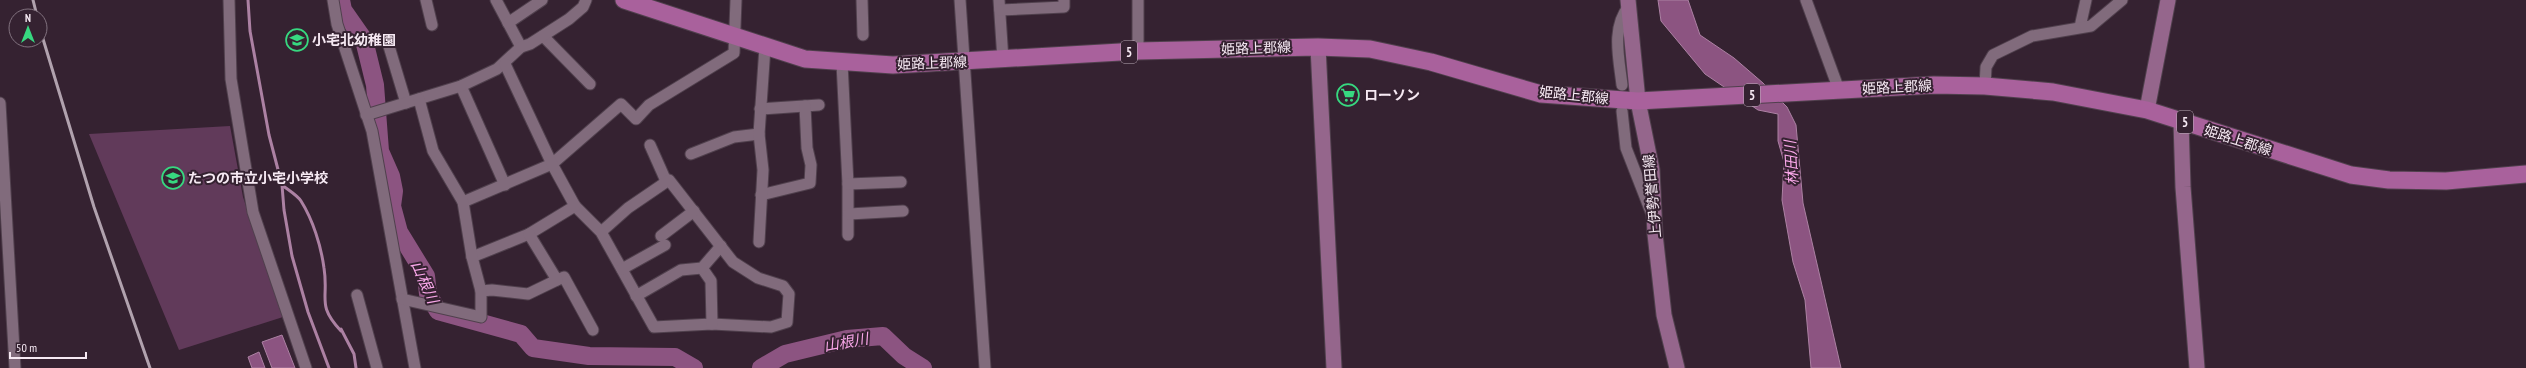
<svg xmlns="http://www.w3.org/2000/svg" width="2526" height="368" viewBox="0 0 2526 368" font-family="'PT Sans Narrow','Noto Sans JP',sans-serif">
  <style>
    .green { fill: #613a5a }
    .water { fill: #8c5481; stroke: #ac81a3 }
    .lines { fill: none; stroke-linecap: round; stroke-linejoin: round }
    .stream { stroke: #ac81a3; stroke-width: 3 }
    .river { stroke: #8c5481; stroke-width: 18 }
    .street-casing { stroke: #50404d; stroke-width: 13 }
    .secondary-casing { stroke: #50404d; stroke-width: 17 }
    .primary-casing { stroke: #50404d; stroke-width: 19 }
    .street { stroke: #816b7c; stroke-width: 11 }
    .secondary { stroke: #95668c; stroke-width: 15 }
    .primary { stroke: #a9619c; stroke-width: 17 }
    .rail { stroke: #b1a2ae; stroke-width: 3 }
    .labels { text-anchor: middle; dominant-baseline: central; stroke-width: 4; stroke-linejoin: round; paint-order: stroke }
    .shield { fill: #352231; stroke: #bcadb9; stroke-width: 1 }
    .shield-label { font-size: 13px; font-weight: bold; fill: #f6e9f3 }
    .poi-label { font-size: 14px; font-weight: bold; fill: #f6e9f3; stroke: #352231; text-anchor: start }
    .street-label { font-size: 14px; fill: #f6e9f3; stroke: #352231 }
    .water-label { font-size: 15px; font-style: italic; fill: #f9a7e9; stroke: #352231 }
  </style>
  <rect width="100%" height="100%" fill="#352231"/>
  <path class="green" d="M230 126 243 197 283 317 179 350 89 134Z"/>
  <g class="water">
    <path d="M1658 0H1688L1700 35 1734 58 1763 83 1787 107 1796 125 1803 203 1841 368H1811L1805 300 1793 262 1782 200 1784 162 1778 141V114L1758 110 1705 74 1661 21Z"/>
    <path d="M282 335 295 368H272L262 342Z"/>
    <path d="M259 352 265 368H252L248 357Z"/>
  </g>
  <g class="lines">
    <g class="stream">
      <path d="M248 0 250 31 269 135 282 185 284 210 292 256 308 312 329 368"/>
      <path d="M282 185C288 190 297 195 301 201 313 220 321 246 324 268 329 299 316 304 341 331V329L354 354 356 368"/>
    </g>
    <g class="river">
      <path d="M341 0 343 10 364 40 375 85 380 151 391 176 394 191 392 206 399 232 426 276 428 294 438 311 521 334 533 348 589 356 675 357 694 368"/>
      <path d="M761 368 785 354 847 339 883 336 904 356 923 368"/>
    </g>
    <g class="street-casing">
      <g id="street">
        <path d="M229 0 231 79 253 212 306 368"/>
        <path d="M333 0 337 24 372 131 415 368"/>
        <path d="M426 0 432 25"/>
        <path d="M496 0 521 47"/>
        <path d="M862 0 863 35"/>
        <path d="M960 0 985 368"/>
        <path d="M999 0 1003 60"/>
        <path d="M1138 0V51"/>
        <path d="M1806 0 1839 90"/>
        <path d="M1000 10 1064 7V0"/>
        <path d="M508 23 542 0"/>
        <path d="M2080 27 2086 0"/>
        <path d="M543 36 590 84"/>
        <path d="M388 43 406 103"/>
        <path d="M842 63 848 184V235"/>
        <path d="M1622 85C1619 58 1611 28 1629 6"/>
        <path d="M461 86 505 185"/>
        <path d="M1985 86 1986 67 1993 55 2032 36 2091 26 2122 0"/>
        <path d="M0 103 15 368"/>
        <path d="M760 109 819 105"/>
        <path d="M1622 111 1626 148 1651 212"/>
        <path d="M366 115 461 86 497 69 521 47 530 44 569 19 583 7 586 0"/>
        <path d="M650 145 666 181"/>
        <path d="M691 154 734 137 759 134"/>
        <path d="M848 184 901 182"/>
        <path d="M761 195 810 183 811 165 807 148 805 106"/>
        <path d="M463 202 552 164 621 104 636 119 649 105 734 53 736 0"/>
        <path d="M575 206 601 232 654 327 712 324 771 327 787 322 789 294 783 286 758 278 733 262 669 180 628 208 601 232"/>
        <path d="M849 214 903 211"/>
        <path d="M661 236 694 211"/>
        <path d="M759 242 763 170 759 134 765 47"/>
        <path d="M472 257 529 234 575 206 552 164 505 64"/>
        <path d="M702 268 711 281 712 324"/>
        <path d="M622 269 665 245"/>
        <path d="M557 280 564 277 593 330"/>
        <path d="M481 291 492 290 528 294 557 280 529 234"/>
        <path d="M357 295 377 368"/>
        <path d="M636 296 681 270 702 268 721 246"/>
        <path d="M402 299 481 317V291L472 257 463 202 433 151 419 99"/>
      </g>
    </g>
    <g class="secondary-casing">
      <g id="secondary">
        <path d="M1628 0 1638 101 1652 170 1655 234 1664 315 1677 368"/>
        <path d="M1318 47 1334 368"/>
        <path d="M2147 110 2168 0"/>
        <path d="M2181 121 2183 187 2197 368"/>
      </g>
    </g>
    <g class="primary-casing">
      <path id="primary" d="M624 0 805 59 893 65 1138 51 1318 47 1370 49 1431 62 1541 94 1638 101 1934 85 1985 86 2053 92 2147 110 2351 175 2389 180 2446 181 2526 174"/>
    </g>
    <use href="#street" class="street"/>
    <use href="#secondary" class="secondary"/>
    <use href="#primary" class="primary"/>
    <g class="rail">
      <path d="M33 0 37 16"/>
      <path d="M40 29 94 207 150 368"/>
    </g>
  </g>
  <defs>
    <g id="school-ring" transform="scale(1.15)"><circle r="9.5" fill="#352231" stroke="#37d880" stroke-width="1.5"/><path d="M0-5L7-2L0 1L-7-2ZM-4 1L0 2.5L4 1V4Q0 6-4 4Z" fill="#37d880"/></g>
    <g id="supermarket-ring" transform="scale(1.15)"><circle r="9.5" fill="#352231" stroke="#37d880" stroke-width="1.5"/><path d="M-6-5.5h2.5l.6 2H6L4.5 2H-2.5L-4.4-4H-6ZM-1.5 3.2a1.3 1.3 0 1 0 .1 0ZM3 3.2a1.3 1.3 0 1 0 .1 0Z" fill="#37d880"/></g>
  </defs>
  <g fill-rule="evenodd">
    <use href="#school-ring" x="297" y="40"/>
    <use href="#supermarket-ring" x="1348" y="95"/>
    <use href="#school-ring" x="173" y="178"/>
  </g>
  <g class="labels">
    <g class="shield">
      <rect x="1121" y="41" width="16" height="22" rx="3"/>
      <rect x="1744" y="84" width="16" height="22" rx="3"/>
      <rect x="2177" y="111" width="16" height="22" rx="3"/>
    </g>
    <g class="shield-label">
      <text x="1129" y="52">5</text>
      <text x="1752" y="95">5</text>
      <text x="2185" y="122">5</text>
    </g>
    <g class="poi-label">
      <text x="312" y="40">小宅北幼稚園</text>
      <text x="1364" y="95">ローソン</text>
      <text x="188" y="178">たつの市立小宅小学校</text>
    </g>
    <g class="street-label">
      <text transform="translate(1256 48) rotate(-2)">姫路上郡線</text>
      <text transform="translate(932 63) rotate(-2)">姫路上郡線</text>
      <text transform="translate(1897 87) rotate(-3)">姫路上郡線</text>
      <text transform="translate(1574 95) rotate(6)">姫路上郡線</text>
      <text transform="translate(2238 140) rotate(18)">姫路上郡線</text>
      <text transform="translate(1652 196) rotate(-95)">上伊勢誉田線</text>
    </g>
    <g class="water-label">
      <text transform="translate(1791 163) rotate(-93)">林田川</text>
      <text transform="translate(425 282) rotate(66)">山根川</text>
      <text transform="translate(846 342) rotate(-10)">山根川</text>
    </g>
  </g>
  <g transform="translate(28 28)"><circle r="19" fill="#352231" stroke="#82727f"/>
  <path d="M0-3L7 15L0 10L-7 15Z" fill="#37d880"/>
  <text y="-6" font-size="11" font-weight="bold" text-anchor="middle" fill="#f6e9f3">N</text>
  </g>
  <path d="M10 352v6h76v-6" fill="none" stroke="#f6e9f3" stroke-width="2"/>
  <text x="16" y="352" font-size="12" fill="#f6e9f3" stroke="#352231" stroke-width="3" paint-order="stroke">50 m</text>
</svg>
